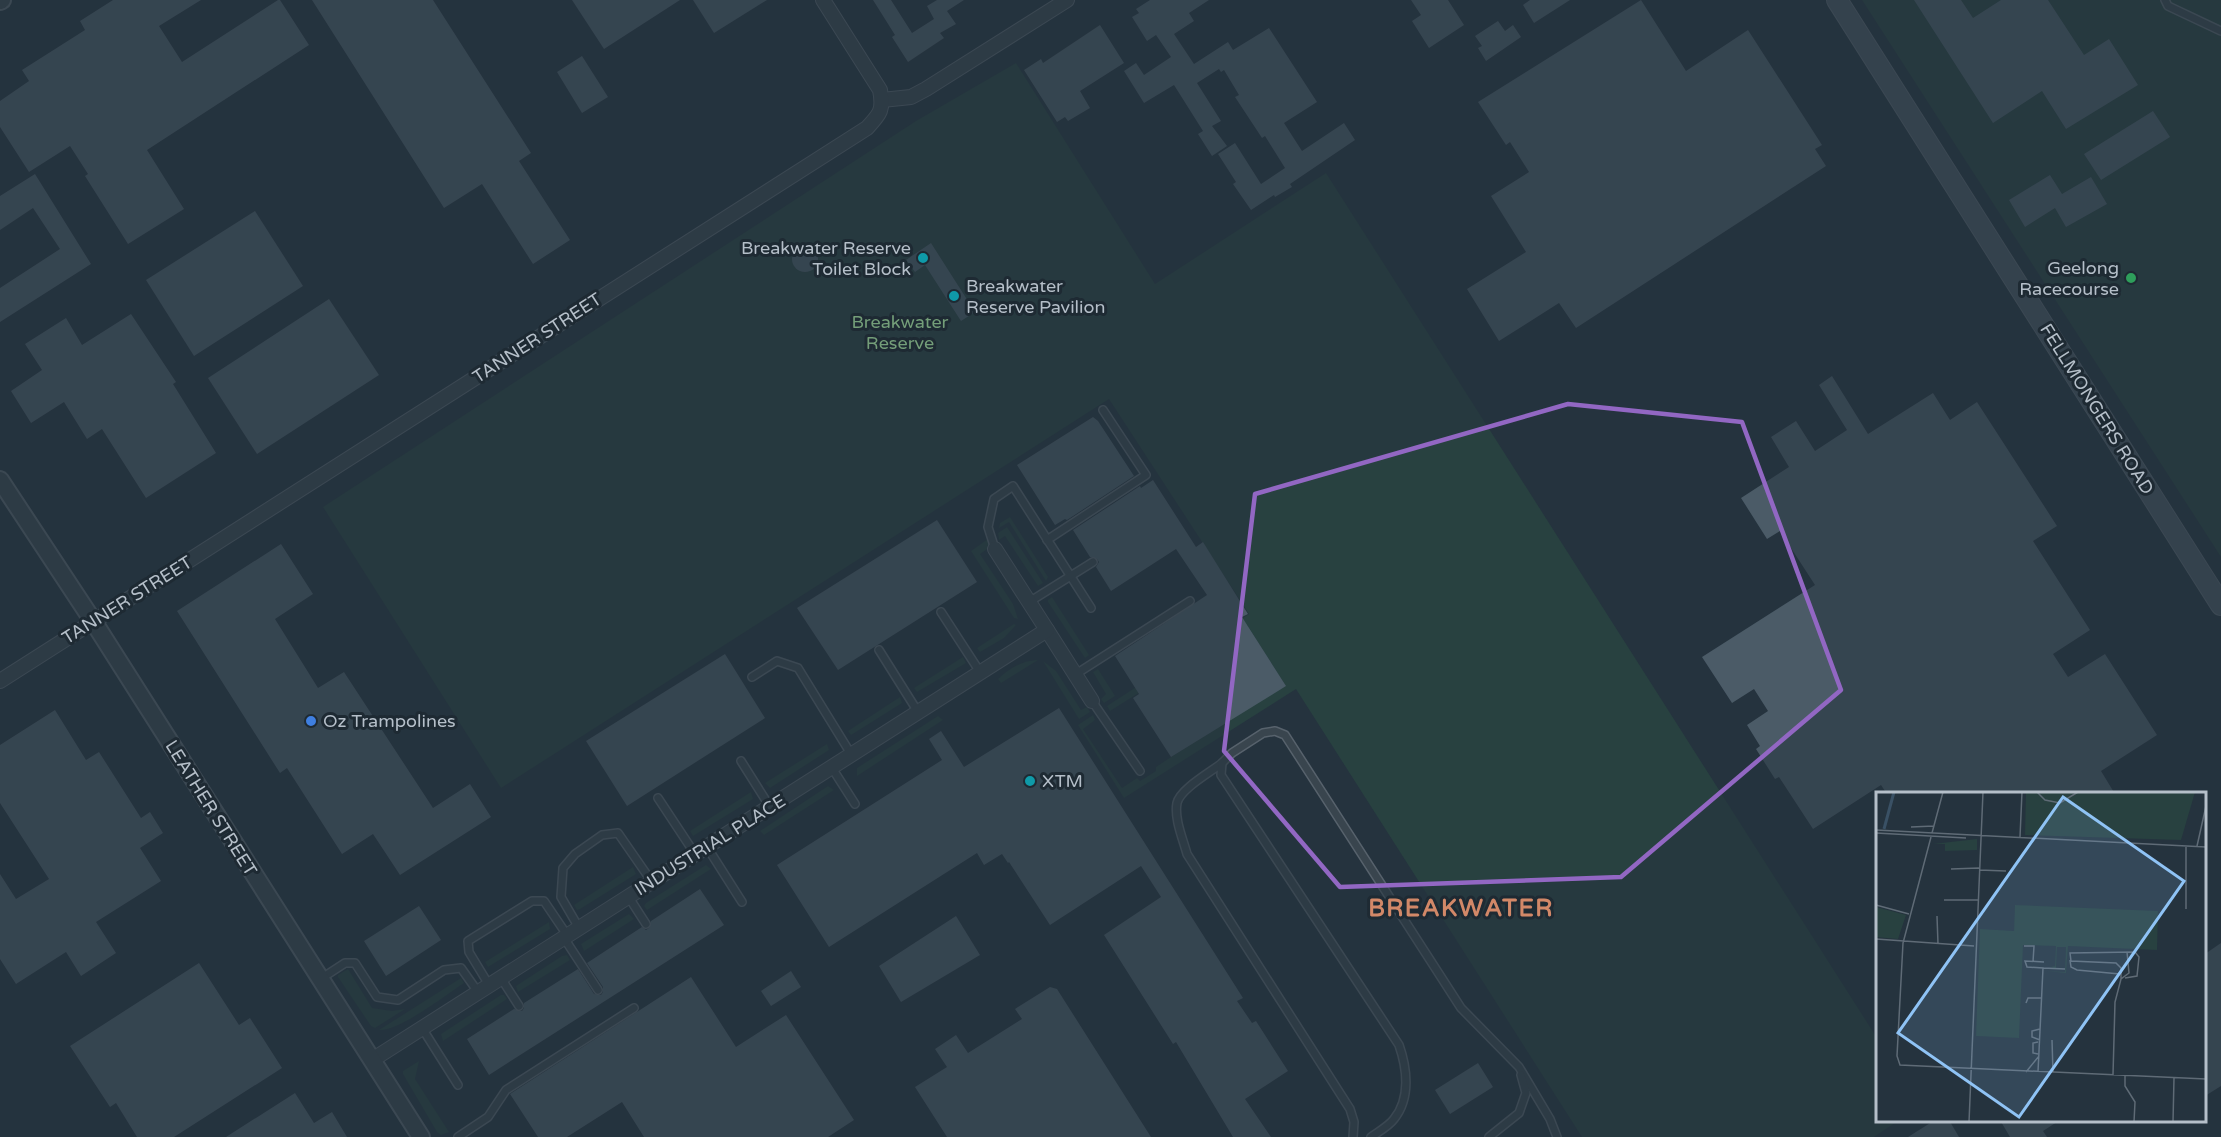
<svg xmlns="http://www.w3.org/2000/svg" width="2221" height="1137" viewBox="0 0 2221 1137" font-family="'Varela Round',sans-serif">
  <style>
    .green { fill: #284140 }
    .building { fill: #4b5b67 }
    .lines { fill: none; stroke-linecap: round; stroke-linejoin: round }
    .service-casing { stroke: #57626c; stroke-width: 10 }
    .minor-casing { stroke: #57626c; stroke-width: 16 }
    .tertiary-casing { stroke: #57626c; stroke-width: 20 }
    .secondary-casing { stroke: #57626c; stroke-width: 22 }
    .service { stroke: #39454e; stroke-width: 7 }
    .minor { stroke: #39454e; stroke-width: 14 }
    .tertiary { stroke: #39454e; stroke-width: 16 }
    .secondary { stroke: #475461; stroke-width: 20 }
    .marked { fill: none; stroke: #9267c3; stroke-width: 4.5; stroke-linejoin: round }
    .culture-dot { fill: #0f9aa8; stroke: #1e2a33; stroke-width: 2 }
    .leisure-dot { fill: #2e9e5b; stroke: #1e2a33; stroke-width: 2 }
    .shop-dot { fill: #3f7fe0; stroke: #1e2a33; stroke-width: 2 }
    .labels { text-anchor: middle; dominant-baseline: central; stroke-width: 6; stroke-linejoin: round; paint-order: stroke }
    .poi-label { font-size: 18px; fill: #b5bfc9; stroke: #1e2a33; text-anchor: start }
    .park-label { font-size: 18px; fill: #749e79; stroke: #1e2a33 }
    .street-label { font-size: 18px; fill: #b5bfc9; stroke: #1e2a33 }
    .district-label { font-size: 24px; font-weight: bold; letter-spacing: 1.5px; fill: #d28868; stroke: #1e2a33 }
    .inset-river { fill: none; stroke: #3a5165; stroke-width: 3 }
    .inset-road { fill: none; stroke: #5f6b76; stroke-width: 1.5 }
    .view { fill: #8fc3f5; fill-opacity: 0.15; stroke: #8fc3f5; stroke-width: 3 }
    .inset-edge { fill: none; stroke: #b5bfc9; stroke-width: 3 }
  </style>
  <rect width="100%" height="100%" fill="#25333e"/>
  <g class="green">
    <path d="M1862 0H2221V557Z"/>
    <path d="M1016 63 1155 284 1326 173 1877 1038 1878 1120 1898 1121 1874 1137H1582L1296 689 1124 798 1078 725 1093 715 1095 720 1083 729 1122 788 1137 778 1140 781 1156 771V767L1171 757 1285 685 1247 625 1110 711 1107 706 1249 614 1109 399 501 788 323 507 916 121Z"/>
    <path d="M1010 517 1048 577 1046 581 1009 522 999 528 1000 523Z"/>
    <path d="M1007 527 1043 583 1038 586 1005 536 999 540 998 533Z"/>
    <path d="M988 539 990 547 980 554 1013 604 1018 619 1014 618 971 551Z"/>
    <path d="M1052 597 1089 655 1085 658 1048 602V600Z"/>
    <path d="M1014 624 1016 625 1004 638 980 652 977 648Z"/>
    <path d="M963 657 966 663 917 692 914 688Z"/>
    <path d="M1038 660 1001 683 998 679C1008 669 1023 660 1038 660Z"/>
    <path d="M1043 661 1056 671 1081 710 1087 707 1090 712 1079 719Z"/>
    <path d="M1098 669 1115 696 1104 703 1101 699 1106 694 1093 672Z"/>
    <path d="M900 697 902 703 851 735 848 731Z"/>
    <path d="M938 716 943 720 857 776V768Z"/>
    <path d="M827 744 829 750 770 788 765 783Z"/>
    <path d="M828 786 834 790 764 835 760 831Z"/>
    <path d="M751 792 753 799 693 836 690 831Z"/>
    <path d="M706 865 711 869 647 910 644 906 646 903Z"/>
    <path d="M633 867 636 874 580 909 577 910 574 905Z"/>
    <path d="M629 914 634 919 584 951 581 944Z"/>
    <path d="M549 922 550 929 488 967 485 962Z"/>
    <path d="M567 955 570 960 518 992 516 986 562 956Z"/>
    <path d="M348 969 372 1008 392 1011 405 1009 375 1028 371 1026 338 977V975Z"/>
    <path d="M461 978 464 983C446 995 398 1032 379 1030Z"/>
    <path d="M501 995H504L507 999 443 1041 441 1034Z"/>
    <path d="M419 1061 415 1079 449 1132 441 1135 437 1132 403 1074V1071Z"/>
  </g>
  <g class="building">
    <path d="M113 0H201L159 26 182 62 278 0H280L309 45 147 150 184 209 128 244 85 176 88 174 70 146 29 172 0 127V101L29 81 22 70 85 30 80 21Z"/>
    <path d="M312 0H433L531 153 519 161 570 240 533 264 482 184 444 208Z"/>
    <path d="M572 0H680L604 49Z"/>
    <path d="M693 0H767L714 33Z"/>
    <path d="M873 0H891L912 33 934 19 927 6 937 0H964L947 11 956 24 940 33 944 38 908 62 892 37 895 35Z"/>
    <path d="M1150 0H1209L1189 13 1194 21 1174 34 1194 64 1228 42 1233 50 1269 28 1317 102 1284 123 1302 151 1344 123 1355 140 1290 184 1292 187 1275 197 1274 195 1251 210 1233 184 1236 182 1218 154 1235 143 1261 184 1285 168 1265 136 1262 138 1235 97 1239 95 1224 70 1221 72 1219 69 1197 83 1221 121 1212 126 1227 146 1212 156 1198 134 1203 131 1174 85 1144 103 1124 71 1136 63 1144 75 1171 57 1156 35 1147 41 1132 17 1139 13 1136 9Z"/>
    <path d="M1411 0H1448L1464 25 1429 48 1412 21 1421 15Z"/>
    <path d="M1530 0H1570L1534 23 1523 5Z"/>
    <path d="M1641 0 1686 71 1748 30 1822 145 1815 149 1826 166 1576 328 1559 303 1499 341 1467 289 1526 252 1491 196 1529 172 1510 142 1506 145 1478 102Z"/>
    <path d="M1914 0H1961L1973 18 2001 0H2048L2084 55 2109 39 2138 85 2066 129 2042 91 1993 123Z"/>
    <path d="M1498 21 1505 31 1513 25 1521 37 1486 61 1478 48 1482 46 1475 36Z"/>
    <path d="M1100 25 1124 63 1080 91 1090 108 1068 121 1065 117 1057 122 1024 70 1041 59 1043 63Z"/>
    <path d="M582 56 608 97 582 113 557 72Z"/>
    <path d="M2153 111 2170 137 2101 180 2084 154Z"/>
    <path d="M35 174 91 264 0 322V288L60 249 33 208 0 230V196Z"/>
    <path d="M2050 175 2062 194 2091 177 2107 204 2066 227 2055 208 2025 227 2009 200Z"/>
    <path d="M255 211 303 286 194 356 146 280Z"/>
    <path d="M931 243 975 312 961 321 925 265 915 272 906 260Z"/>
    <circle cx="805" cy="259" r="13"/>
    <path d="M329 299 379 375 257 454 208 378Z"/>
    <path d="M131 314 176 382 173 384 216 453 146 498 102 429 87 439 64 402 31 423 11 391 42 370 25 344 66 318 82 345Z"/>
    <path d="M1832 376 1868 434 1933 393 1950 420 1977 402 2057 526 2033 541 2090 630 2053 654 2068 677 2105 654 2157 735 2101 771 2115 794H1887L1881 785 1813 829 1779 777 1775 779 1756 749 1760 746 1747 725 1768 711 1754 689 1732 703 1702 657 1815 585 1780 531 1767 539 1741 498 1789 467 1771 437 1796 421 1815 451 1847 430 1819 385Z"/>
    <path d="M1093 417 1098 421 1134 476 1067 520 1065 519 1055 525 1017 465Z"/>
    <path d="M1153 480 1196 547 1203 542 1248 614 1242 617 1286 686 1171 757 1133 698 1139 694 1115 656 1207 595 1176 549 1111 591 1096 567 1099 562 1097 559 1090 557 1073 530 1140 486 1141 488Z"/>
    <path d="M937 520 977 582 838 670 797 608Z"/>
    <path d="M281 544 313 594 275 619 318 688 344 672 433 808 470 784 491 817 400 875 373 834 342 854 287 768 280 773 177 611Z"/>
    <path d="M725 654 765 718 627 806 586 741Z"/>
    <path d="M1059 708 1243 998 1237 1001 1252 1023 1256 1021 1288 1071 1245 1099 1271 1137H1233L1176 1042 1173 1044 1104 935 1161 897 1141 866 1050 925 1009 862 1008 863 1002 854 984 865 977 853 829 947 777 865 942 760 929 739 941 731 964 767Z"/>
    <path d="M55 710 86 760 99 752 141 818 150 812 163 833 140 848 161 881 96 922 116 953 81 976 66 952 16 984 0 959V874L16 899 49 879 0 803V745Z"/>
    <path d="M700 889 724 925 489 1075 467 1039 514 1009 522 1011 524 1008V1003L578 969 594 994 601 995 603 992V987L587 963 642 927 646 930 649 928 651 921Z"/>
    <path d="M419 906 441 940 386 976 364 941Z"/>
    <path d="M956 916 980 955 901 1002 879 966Z"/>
    <path d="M2221 943V1086L2205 1096V954Z"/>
    <path d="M199 963 239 1025 250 1018 282 1068 174 1137H137L116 1103 110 1107 70 1046Z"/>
    <path d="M791 971 801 987 771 1006 761 991Z"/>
    <path d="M691 977 736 1047 786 1015 854 1120 828 1137H644L622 1102 567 1137H538L510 1094Z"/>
    <path d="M1050 987 1057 989 1151 1137H947L915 1087 947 1067 935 1049 956 1035 968 1053 1022 1019 1015 1009Z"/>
    <path d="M1478 1063 1493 1087 1450 1114 1435 1090Z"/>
    <path d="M295 1093 314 1123 332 1112 347 1137H226Z"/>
    <path d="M1935 1120H1949L1959 1137H1908Z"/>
    <path d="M2000 1120H2060L2043 1131 2047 1137H2010Z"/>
  </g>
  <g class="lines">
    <g class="service-casing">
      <g id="service">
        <path d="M2165 0 2168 6 2221 31"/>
        <path d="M1047 540 1146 475 1103 410"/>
        <path d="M995 549 988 527 994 499 1013 486 1091 608"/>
        <path d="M1029 602 1093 562"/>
        <path d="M941 612 980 672"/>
        <path d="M879 650 918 712"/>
        <path d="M1076 674 1190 601"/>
        <path d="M752 677 777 661 798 668 851 754"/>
        <path d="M1092 701 1140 771"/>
        <path d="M741 761 770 807"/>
        <path d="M1222 763C1211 772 1180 789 1177 803 1174 819 1183 839 1187 854L1350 1109 1354 1122 1353 1137"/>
        <path d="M832 768 855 804"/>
        <path d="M658 798 695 854"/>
        <path d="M707 847 742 902"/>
        <path d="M628 896 646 924"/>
        <path d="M579 928 561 897 563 868 575 854 602 835 618 833 652 882"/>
        <path d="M564 938 598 990"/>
        <path d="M322 978 345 963H355L377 997 398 1000 444 970 461 968 478 992"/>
        <path d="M501 978 519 1006"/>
        <path d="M489 985 469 952 468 941 532 901H544L567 935"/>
        <path d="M422 1028 458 1085"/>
        <path d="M458 1137 488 1117 506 1090 634 1008"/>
        <path d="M1371 1137C1378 1132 1389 1126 1394 1119 1411 1098 1407 1068 1399 1045L1221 775 1222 763 1232 753 1263 733 1275 731 1285 735 1461 1008 1519 1067 1550 1119 1557 1137"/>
        <path d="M1489 1137 1519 1113 1526 1093 1521 1075"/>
      </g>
    </g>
    <g class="minor-casing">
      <g id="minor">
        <path d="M882 100 911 97 926 89 1067 0"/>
        <path d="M1047 630 1092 701"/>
        <path d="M0 681 867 128C880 114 884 110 880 90L823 0"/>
        <path d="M372 1060 1047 630 995 549"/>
      </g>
    </g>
    <g class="tertiary-casing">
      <g id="tertiary">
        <path d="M0 1 2 0"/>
        <path d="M0 480 93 621 421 1137"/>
      </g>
    </g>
    <g class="secondary-casing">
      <path id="secondary" d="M1837 0 2221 605"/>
    </g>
    <use href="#service" class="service"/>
    <use href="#minor" class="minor"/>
    <use href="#tertiary" class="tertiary"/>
    <use href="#secondary" class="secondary"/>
  </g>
  <path d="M0 0H2221V1137H0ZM1568 404 1742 422 1841 690 1621 877 1340 887 1224 751 1255 494Z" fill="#25333e" fill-opacity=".55" fill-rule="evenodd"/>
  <path class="marked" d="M1568 404 1742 422 1841 690 1621 877 1340 887 1224 751 1255 494Z"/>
  <g class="culture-dot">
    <circle cx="923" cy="258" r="6"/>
    <circle cx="954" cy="296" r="6"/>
    <circle cx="1030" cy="781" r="6"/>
  </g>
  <circle class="leisure-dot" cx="2131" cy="278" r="6"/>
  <circle class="shop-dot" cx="311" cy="721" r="6"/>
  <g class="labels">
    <g class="poi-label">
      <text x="911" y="248" text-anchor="end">Breakwater Reserve<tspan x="911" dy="21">Toilet Block</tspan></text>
      <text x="2119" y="268" text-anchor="end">Geelong<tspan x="2119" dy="21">Racecourse</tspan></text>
      <text x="966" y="286">Breakwater<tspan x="966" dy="21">Reserve Pavilion</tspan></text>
      <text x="323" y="721">Oz Trampolines</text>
      <text x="1042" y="781">XTM</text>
    </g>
    <g class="park-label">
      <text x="900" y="322">Breakwater<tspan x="900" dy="21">Reserve</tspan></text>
    </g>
    <g class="street-label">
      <text transform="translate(537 338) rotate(-33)">TANNER STREET</text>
      <text transform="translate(2097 409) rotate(58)">FELLMONGERS ROAD</text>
      <text transform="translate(127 600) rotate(-32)">TANNER STREET</text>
      <text transform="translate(211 808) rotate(58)">LEATHER STREET</text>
      <text transform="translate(710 845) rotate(-32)">INDUSTRIAL PLACE</text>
    </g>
    <g class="district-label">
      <text x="1461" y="908">BREAKWATER</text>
    </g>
  </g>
  <g transform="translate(1876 792)">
    <rect width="330" height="330" fill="#25333e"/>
    <path d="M150 0H319L305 48 149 43ZM101 47V58L69 59V52H57ZM139 113 282 119 281 158 192 154 190 181 170 179 189 180 190 155H181L180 176H178L175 175 179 174 180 154 147 153 143 246 100 244 104 137 138 139ZM0 115 30 123 22 147 0 145Z" fill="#284140"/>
    <path class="inset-river" d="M8 37 18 0"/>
    <path class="inset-road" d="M161 0 169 8 184 11 202 0M35 35 58 34M0 38 330 55M0 41 90 46M56 41 67 0M55 45 27 151 21 264 24 273 330 287M144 45 146 0M321 54 330 14M75 77 103 76M103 78 130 79M68 108H102M0 113 33 122M310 117V55M61 124 62 152M0 147 98 154M148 154H158L157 170M194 168 195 175 201 178 244 182M167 176 189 177M245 187V176L240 171 195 169 194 161 259 160 263 165 261 184 249 186M150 211 152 206H166M164 248 156 245V239L164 237M176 248 177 281M162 250 157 251V261L162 262M150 280 163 264M162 280 167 176 151 175 149 169 168 170M237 283 239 210 245 187 253 181 251 160M249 284V294L259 310 258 330M93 330 107 0M297 330 298 286"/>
    <path class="view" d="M187 5 308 89 143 325 22 241Z"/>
    <rect width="330" height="330" class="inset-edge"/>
  </g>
</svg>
